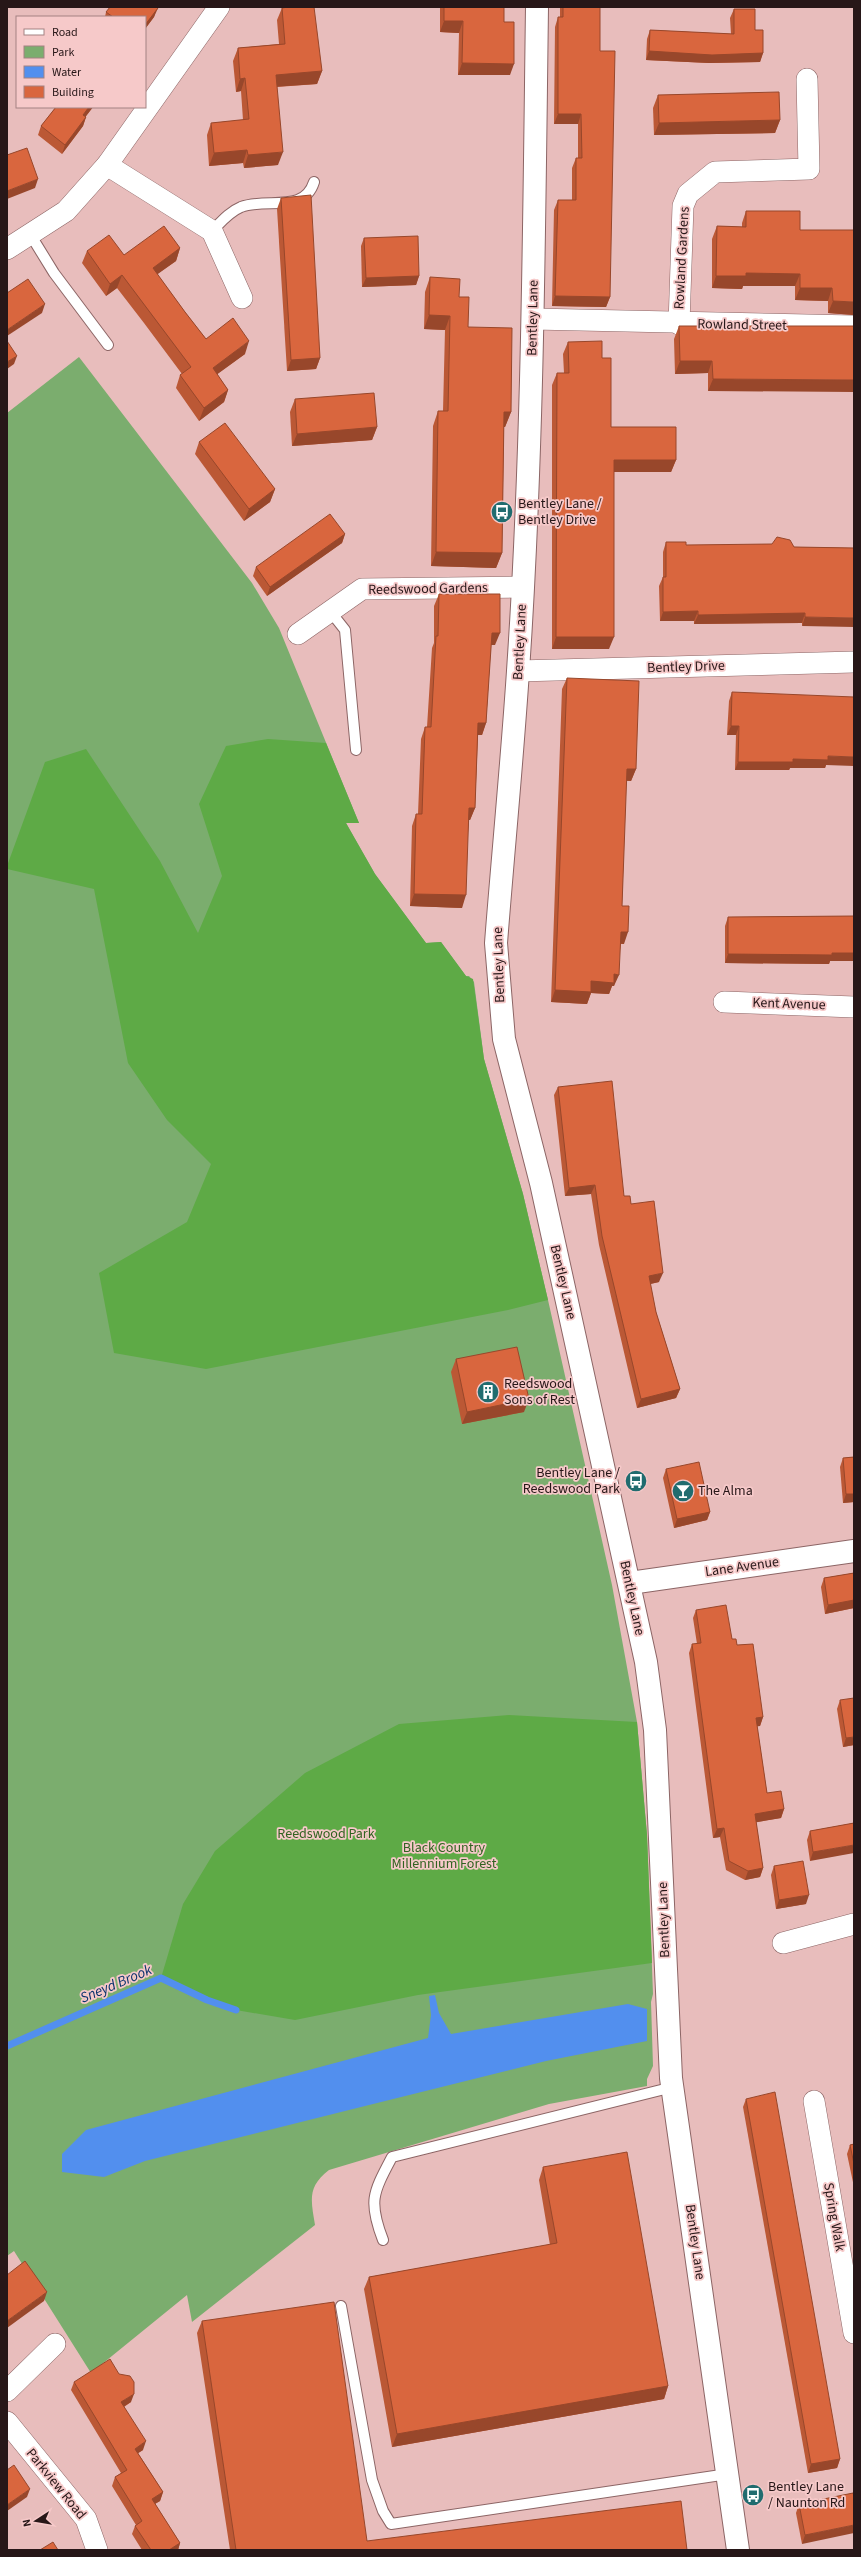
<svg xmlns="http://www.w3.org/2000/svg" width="861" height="2557" viewBox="0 0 861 2557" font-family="'Source Sans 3',sans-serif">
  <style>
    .green { fill: #7bad6e }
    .forest { fill: #5eaa46 }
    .water { fill: #528fee }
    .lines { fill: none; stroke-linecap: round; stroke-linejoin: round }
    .stream { stroke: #528fee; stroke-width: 7 }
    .service-casing { stroke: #8c6565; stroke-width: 12 }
    .minor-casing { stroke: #8c6565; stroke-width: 22 }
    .tertiary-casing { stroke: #8c6565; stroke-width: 24 }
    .service { stroke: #fff; stroke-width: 10 }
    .minor { stroke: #fff; stroke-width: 21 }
    .tertiary { stroke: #fff; stroke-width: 22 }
    .wall { fill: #bb5835 }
    .shaded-wall { fill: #98472b }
    .building { fill: #d9663e; stroke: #98472b }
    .labels { text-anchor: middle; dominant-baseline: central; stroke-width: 3.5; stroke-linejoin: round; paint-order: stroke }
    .street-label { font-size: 14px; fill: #271718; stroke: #f6c9c9 }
    .poi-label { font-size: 14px; fill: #271718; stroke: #f6c9c9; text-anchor: start }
    .park-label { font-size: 14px; fill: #316321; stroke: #f6c9c9 }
    .water-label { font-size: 15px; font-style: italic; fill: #0a326d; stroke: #f6c9c9 }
  </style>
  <rect width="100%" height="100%" fill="#e8bdbc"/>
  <path class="green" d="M79 357 252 583 279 628 359 823H346L375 874 426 943 441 942 466 976H469L474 982 484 1059 523 1194 548 1300 612 1585 637 1722 647 1835 653 1994 651 2002 653 2066 647 2079V2086L549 2104 329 2170C307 2187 311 2200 315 2225L192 2322 187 2295 91 2373 14 2251 7 2256V413Z"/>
  <g class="forest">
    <path d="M268 739 326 743 359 823H346L375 874 426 943 441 942 466 976 473 979 484 1059 523 1194 548 1300 508 1310 206 1369 114 1353 99 1273 187 1222 211 1164 167 1120 128 1063 94 889 7 869V866L45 762 86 749 160 861 198 933 222 876 199 804 226 746Z"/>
    <path d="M509 1715 637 1722 647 1835 652 1963 418 1995 295 2020 236 2010 207 2000 161 1978 183 1904 215 1851 305 1773 399 1724Z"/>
  </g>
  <path class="water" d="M435 1995 439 2013 451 2034 628 2004 647 2009V2041L546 2061 361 2107 145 2161 104 2177 62 2172V2154L86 2130 428 2038 431 2015 429 1996Z"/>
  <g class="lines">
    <path class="stream" d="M7 2046 161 1978 207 2000 236 2010"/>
    <g class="service-casing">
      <g id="service">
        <path d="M212 231C221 222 229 212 241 207 267 197 304 214 314 182"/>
        <path d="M30 234 54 273 108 345"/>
        <path d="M330 611 345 630 356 750"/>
        <path d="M383 2240C368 2201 373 2193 392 2157L673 2087"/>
        <path d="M341 2306 372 2480 383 2511 391 2524 728 2474"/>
      </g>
    </g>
    <g class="minor-casing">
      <g id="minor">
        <path d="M107 165 212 231 242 298"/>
        <path d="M7 249 66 211 107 165 219 7"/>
        <path d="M533 319 854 326"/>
        <path d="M679 324 683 206 688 194 715 172 809 169 807 79"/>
        <path d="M298 634 362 589 523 587"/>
        <path d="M518 671 854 662"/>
        <path d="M724 1002 854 1007"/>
        <path d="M783 1943 854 1924"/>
        <path d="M814 2101 854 2333"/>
        <path d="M7 2391 55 2344"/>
        <path d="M7 2422 86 2519 97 2550"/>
      </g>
    </g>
    <g class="tertiary-casing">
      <g id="tertiary">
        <path d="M537 7C534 228 533 450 518 671 512 762 503 853 496 943L504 1039 541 1183 646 1662 655 1730 671 2078 738 2550"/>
        <path d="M630 1583 854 1551"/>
      </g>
    </g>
    <use href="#service" class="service"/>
    <use href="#minor" class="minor"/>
    <use href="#tertiary" class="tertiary"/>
  </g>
  <g class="wall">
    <path d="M440 7H504V22L510 75H458L459 33 440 32Z"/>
    <path d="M560 7H600V51L610 297 606 307 552 306 554 210 558 200H572V168L576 158H578V124H554L555 27 558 17H560Z"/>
    <path d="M157 8 154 17 145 29V17H105L106 12Z"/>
    <path d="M282 8 322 71 317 84 277 87 278 165 244 168 243 163 209 166 207 135 211 123 243 120 241 91 236 92 233 61 238 48 279 44 277 20Z"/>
    <path d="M734 9 755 30 763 53 760 62 709 63 646 60 647 39 650 30 731 34 730 18Z"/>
    <path d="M658 95 780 120 775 133 654 135 653 108Z"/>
    <path d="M56 107H93L86 116V117L83 126 62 154 38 135 41 126Z"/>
    <path d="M281 198 320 358 316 369 287 371 277 209Z"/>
    <path d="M746 211 800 230 854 315 828 313V301L795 300V286H743L742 289 712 288V239L717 226 742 227V223Z"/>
    <path d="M364 238 419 276 416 285 362 287 361 246Z"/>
    <path d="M180 248 176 261 157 274 185 312 206 339 245 354 217 374 228 390 224 402 199 421 176 388 180 375 182 374 144 323 117 288 106 296 82 263 87 251 124 255Z"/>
    <path d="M430 277 459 297 468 327 511 412 505 427H504L502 553 496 568 431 566 433 426 438 411H443L445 330 424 329 425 292Z"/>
    <path d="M679 326H854L708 391V373L675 374 674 339Z"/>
    <path d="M568 342 602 358 611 427 676 460 671 472H614L609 649H552V385L557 373H564L563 354Z"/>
    <path d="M295 399 377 427 372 440 292 446 290 412Z"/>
    <path d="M199 442 275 489 270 502 244 521 195 454Z"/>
    <path d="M345 534 342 543 267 596 253 576 256 567Z"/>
    <path d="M666 542 686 545 854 548 802 626V623L694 624V621H660L659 586 663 577V552Z"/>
    <path d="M439 594 495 645H491L486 723 482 735H478L475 808 470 820H469L462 908 410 906 412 826 416 814H418L421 739 425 727H427L432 648 434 643V606Z"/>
    <path d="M567 678 636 769 631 781H626L622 906 624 944H621L614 986H612L609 994 591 993 587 1004 551 1002 562 689Z"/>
    <path d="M732 692 826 765 825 768H790L789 770H735L736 735H727L729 701Z"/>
    <path d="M854 916V961H830L829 964 725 963V926L728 917Z"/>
    <path d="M558 1087 624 1196 631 1204 659 1282 650 1284 656 1312 680 1389 676 1398 637 1408 599 1245 591 1194 565 1196 554 1095Z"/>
    <path d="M456 1359 524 1412 462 1424 451 1372Z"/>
    <path d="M854 1457V1502L843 1503 840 1467 843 1458Z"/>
    <path d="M666 1469 710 1512 707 1520 674 1528 663 1478Z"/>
    <path d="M854 1573V1608L825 1614 821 1587 824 1578Z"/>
    <path d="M696 1610 732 1639 737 1645 763 1717 760 1726H757L767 1793 784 1809 781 1818 756 1822 763 1868 760 1877 745 1880 726 1870 720 1837 713 1838 689 1653 692 1644H697L693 1618Z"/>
    <path d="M840 1700 854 1745 843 1747 837 1709Z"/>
    <path d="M854 1823 810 1861 807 1840 810 1831Z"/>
    <path d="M774 1866 806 1904 776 1909 771 1875Z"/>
    <path d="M746 2099 840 2459 837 2468 808 2473 743 2107Z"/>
    <path d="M854 2144V2187L847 2154 850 2145Z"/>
    <path d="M543 2167 668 2386 664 2399 392 2447 364 2289 369 2277 550 2245 539 2180Z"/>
    <path d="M202 2321 367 2541 687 2550H230L197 2333Z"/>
    <path d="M74 2382 131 2402 124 2407 143 2450 138 2453 163 2492 160 2501 155 2504 180 2543 178 2550H142L132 2534 135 2526 136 2525 112 2486 115 2477 121 2473 71 2390Z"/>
    <path d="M854 2496 802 2544 796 2513 799 2504Z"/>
  </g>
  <g class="shaded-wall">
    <path d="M158 8 154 17 145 29V25Z"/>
    <path d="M444 21H463L459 33 440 32Z"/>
    <path d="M649 51 763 53 760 62 709 63 646 60Z"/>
    <path d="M462 63 514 64 510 75H458Z"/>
    <path d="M322 71 317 84 271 87 276 75Z"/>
    <path d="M245 78 241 91 236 92 240 79Z"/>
    <path d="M89 107H93L80 124 83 115Z"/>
    <path d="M558 114H581L578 124H554Z"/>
    <path d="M86 117 83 126 62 154 65 145Z"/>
    <path d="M780 120 775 133 654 135 659 123Z"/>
    <path d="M247 150 243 163 209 166 214 153Z"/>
    <path d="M283 152 278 165 244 168 248 155Z"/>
    <path d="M38 179 35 188 7 199V191Z"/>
    <path d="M180 248 176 261 148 281 153 268Z"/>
    <path d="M746 273 800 274 795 286H743L742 289 712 288 716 276Z"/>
    <path d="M122 275 117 288 106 296 110 284Z"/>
    <path d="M419 276 416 285 362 287 366 278Z"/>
    <path d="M800 288H832L828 301 795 300Z"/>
    <path d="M555 296 610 297 606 307 552 306Z"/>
    <path d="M833 301 854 302V315L828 313Z"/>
    <path d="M45 304 42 313 7 336V330Z"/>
    <path d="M429 315 450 316 445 330 424 329Z"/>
    <path d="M249 341 245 354 208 381 213 368Z"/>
    <path d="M17 356 14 364 7 369V362Z"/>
    <path d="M320 358 316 369 287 371 291 360Z"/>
    <path d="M680 361H712L708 373 675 374Z"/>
    <path d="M713 379 854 380V392L708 391Z"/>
    <path d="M228 390 224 402 199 421 204 408Z"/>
    <path d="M504 412H511L505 427H499Z"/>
    <path d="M377 427 372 440 292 446 297 434Z"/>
    <path d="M614 460H676L671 472H609Z"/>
    <path d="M275 489 270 502 244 521 249 509Z"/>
    <path d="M345 534 342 543 267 596 270 587Z"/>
    <path d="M436 552 502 553 496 568 431 566Z"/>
    <path d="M698 611 694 621H660L663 612Z"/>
    <path d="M805 613 802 623 694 624 698 615Z"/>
    <path d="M805 617 854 618V627L802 626Z"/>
    <path d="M492 633H500L495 645H487Z"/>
    <path d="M556 637H614L609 649H552Z"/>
    <path d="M478 723H486L482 735H474Z"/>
    <path d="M731 726H739L736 735H727Z"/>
    <path d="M828 756 854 757V766L826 765 825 768H790L789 770H735L738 762 793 759Z"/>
    <path d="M627 769H636L631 781 622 780Z"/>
    <path d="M469 808H475L470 820H465Z"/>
    <path d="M414 894 466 895 462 908 410 906Z"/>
    <path d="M621 932H628L624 944 617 943Z"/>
    <path d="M832 953H854V961H830L829 964 725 963 728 954Z"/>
    <path d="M614 974 619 975 614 986H612L609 994 591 993 587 1004 551 1002 555 990 591 981Z"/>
    <path d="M595 1185 591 1194 565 1196 569 1188Z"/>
    <path d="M663 1273 659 1282 646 1285 649 1276Z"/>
    <path d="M680 1389 676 1398 637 1408 641 1399Z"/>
    <path d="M529 1399 524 1412 462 1424 467 1412Z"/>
    <path d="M846 1494H854V1502L843 1503Z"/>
    <path d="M710 1512 707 1520 674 1528 677 1519Z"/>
    <path d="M854 1600V1608L825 1614 828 1605Z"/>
    <path d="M763 1717 760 1726 753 1727 756 1718Z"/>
    <path d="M854 1737V1745L843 1747 846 1738Z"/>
    <path d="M784 1809 781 1818 752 1823 755 1814Z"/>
    <path d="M724 1828 720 1837 713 1838 717 1829Z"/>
    <path d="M854 1845V1853L810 1861 813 1852Z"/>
    <path d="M763 1868 760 1877 745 1880 748 1871Z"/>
    <path d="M809 1895 806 1904 776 1909 779 1900Z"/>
    <path d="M47 2292 44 2301 7 2328V2321Z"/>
    <path d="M668 2386 664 2399 392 2447 397 2434Z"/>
    <path d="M134 2394 131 2402 118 2410 121 2402Z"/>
    <path d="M146 2441 143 2450 132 2457 135 2449Z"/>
    <path d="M840 2459 837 2468 808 2473 811 2464Z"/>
    <path d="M30 2489 27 2497 7 2511V2505Z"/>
    <path d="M163 2492 160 2501 149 2507 152 2499Z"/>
    <path d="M854 2525V2533L802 2544 805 2535Z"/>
    <path d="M180 2543 178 2550H169Z"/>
  </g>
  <g class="building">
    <path d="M110 7H156L158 8 145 25V17H113L106 12Z"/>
    <path d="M288 7H314L322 71 276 75 283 152 248 155 247 150 214 153 211 123 249 119 245 78 240 79 238 48 285 44 282 8Z"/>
    <path d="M444 7H504V22H514V64L462 63 463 21H444Z"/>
    <path d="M563 7H600V51H615L610 297 555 296 558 200H576V158H582L581 114H558V17H563Z"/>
    <path d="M734 9H755V30H763V53L712 55 649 51 650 30 734 34Z"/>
    <path d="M779 92 780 120 659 123 658 95Z"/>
    <path d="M56 107H89L83 115 86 117 65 145 41 126Z"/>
    <path d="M27 148 38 179 7 191V155Z"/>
    <path d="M311 195 320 358 291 360 281 198Z"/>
    <path d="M746 211H800V230H854V302L833 301 832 288H800V274L746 273V276H716L717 226 746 227Z"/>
    <path d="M164 226 180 248 153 268 185 312 206 339 233 318 249 341 213 368 228 390 204 408 180 375 191 367 122 275 110 284 87 251 109 235 124 255Z"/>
    <path d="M418 236 419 276 366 278 364 238Z"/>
    <path d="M430 277 460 279 459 297H469L468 327 512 328 511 412H504L502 553 436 552 438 411H448L450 316 429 315Z"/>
    <path d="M28 279 45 304 7 330V293Z"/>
    <path d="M679 326H854V380L713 379 712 361H680Z"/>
    <path d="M7 341 17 356 7 362Z"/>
    <path d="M602 341V358H611V427H676V460H614V637H556L557 373H569L568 342Z"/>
    <path d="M374 393 377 427 297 434 295 399Z"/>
    <path d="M225 423 275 489 249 509 199 442Z"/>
    <path d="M330 514 345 534 270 587 256 567Z"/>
    <path d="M777 537 790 540 794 547 854 548V618L805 617V613L698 615V611L663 612V577H666V542H686V545L772 544Z"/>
    <path d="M439 594H500V633H492L486 723H478L475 808H469L466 895 414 894 416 814H422L425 727H431L436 636H438Z"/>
    <path d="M567 678 639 681 636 769H627L622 906H629L628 932H621L619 975 614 974V983L591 981V992L555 990Z"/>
    <path d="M732 692 854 697V757L828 756V760L793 759V762H738L739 726H731Z"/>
    <path d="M854 916V953H832V955L728 954V917Z"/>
    <path d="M612 1081 624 1196H630L631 1204 654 1201 663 1273 649 1276 656 1312 680 1389 641 1399 602 1236 595 1185 569 1188 558 1087Z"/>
    <path d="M517 1347 529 1399 467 1412 456 1359Z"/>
    <path d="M854 1457V1494H846L843 1458Z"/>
    <path d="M699 1462 710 1512 677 1519 666 1469Z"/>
    <path d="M854 1573V1600L828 1605 824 1578Z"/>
    <path d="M726 1605 732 1639H736L737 1645 753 1644 763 1717 756 1718 767 1793 781 1791 784 1809 755 1814 763 1868 748 1871 729 1861 724 1828 717 1829 692 1644 701 1643 696 1610Z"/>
    <path d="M854 1698V1737L846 1738 840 1700Z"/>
    <path d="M854 1823V1845L813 1852 810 1831Z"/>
    <path d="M803 1861 809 1895 779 1900 774 1866Z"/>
    <path d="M775 2092 840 2459 811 2464 746 2099Z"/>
    <path d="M854 2144V2164L850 2145Z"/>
    <path d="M627 2152 668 2386 397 2434 369 2277 557 2243 543 2167Z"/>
    <path d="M25 2261 47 2292 7 2321V2275Z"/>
    <path d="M334 2302 367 2541 681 2501 687 2550H236L202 2321Z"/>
    <path d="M110 2359 119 2374 130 2376 134 2382V2394L121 2402 146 2441 135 2449 163 2492 152 2499 180 2543 169 2550H151L135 2526 142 2521 115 2477 127 2470 74 2382Z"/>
    <path d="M14 2465 30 2489 7 2505V2470Z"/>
    <path d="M853 2493 854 2496V2525L805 2535 799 2504Z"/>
    <path d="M53 2542 58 2550H40Z"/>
  </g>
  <defs>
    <g id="bus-disc" transform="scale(1.15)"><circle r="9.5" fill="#206c6f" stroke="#f6c9c9"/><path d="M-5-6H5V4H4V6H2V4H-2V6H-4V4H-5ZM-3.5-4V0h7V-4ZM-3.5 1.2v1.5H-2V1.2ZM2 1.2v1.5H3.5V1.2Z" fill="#fff"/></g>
    <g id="building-disc" transform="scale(1.15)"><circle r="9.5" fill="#206c6f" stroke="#f6c9c9"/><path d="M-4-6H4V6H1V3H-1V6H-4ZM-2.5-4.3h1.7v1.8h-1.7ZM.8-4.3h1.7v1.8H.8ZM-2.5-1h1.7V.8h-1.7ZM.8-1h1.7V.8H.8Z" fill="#fff"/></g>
    <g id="bar-disc" transform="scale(1.15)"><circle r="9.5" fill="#206c6f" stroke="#f6c9c9"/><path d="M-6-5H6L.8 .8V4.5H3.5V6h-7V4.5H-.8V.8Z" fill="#fff"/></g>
  </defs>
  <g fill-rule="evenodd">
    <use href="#bus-disc" x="502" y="512"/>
    <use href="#building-disc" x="488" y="1392"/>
    <use href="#bus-disc" x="636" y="1481"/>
    <use href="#bar-disc" x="683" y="1491"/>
    <use href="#bus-disc" x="753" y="2495"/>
  </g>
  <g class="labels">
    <g class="street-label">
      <text transform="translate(682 258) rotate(-87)">Rowland Gardens</text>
      <text transform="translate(533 318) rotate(-89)">Bentley Lane</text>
      <text transform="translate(742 325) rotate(1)">Rowland Street</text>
      <text transform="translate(428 589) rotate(-1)">Reedswood Gardens</text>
      <text transform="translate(520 642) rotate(-87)">Bentley Lane</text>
      <text transform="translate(686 667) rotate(-2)">Bentley Drive</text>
      <text transform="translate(499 965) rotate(-92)">Bentley Lane</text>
      <text transform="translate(789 1004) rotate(2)">Kent Avenue</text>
      <text transform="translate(563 1282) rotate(77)">Bentley Lane</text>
      <text transform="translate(742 1567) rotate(-8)">Lane Avenue</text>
      <text transform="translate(632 1598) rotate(78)">Bentley Lane</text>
      <text transform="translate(664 1920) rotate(-92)">Bentley Lane</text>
      <text transform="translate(834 2217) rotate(80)">Spring Walk</text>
      <text transform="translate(695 2242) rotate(82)">Bentley Lane</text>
      <text transform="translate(56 2484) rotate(51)">Parkview Road</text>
    </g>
    <g class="poi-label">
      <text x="518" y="504">Bentley Lane /<tspan x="518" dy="16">Bentley Drive</tspan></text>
      <text x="504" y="1384">Reedswood<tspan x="504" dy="16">Sons of Rest</tspan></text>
      <text x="620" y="1473" text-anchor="end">Bentley Lane /<tspan x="620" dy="16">Reedswood Park</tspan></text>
      <text x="698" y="1491">The Alma</text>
      <text x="768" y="2487">Bentley Lane<tspan x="768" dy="16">/ Naunton Rd</tspan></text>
    </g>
    <g class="park-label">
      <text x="326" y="1834">Reedswood Park</text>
      <text x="444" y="1848">Black Country<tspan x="444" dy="16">Millennium Forest</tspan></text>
    </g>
    <g class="water-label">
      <text transform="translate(116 1984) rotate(-23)">Sneyd Brook</text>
    </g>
  </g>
  <rect width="861" height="2557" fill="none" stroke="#271718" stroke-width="16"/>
  <rect x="16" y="16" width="130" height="92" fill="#f6c9c9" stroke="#a38282"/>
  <rect x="24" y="29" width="20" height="6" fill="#ffffff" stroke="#a38282"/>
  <text x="52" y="36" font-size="12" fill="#271718">Road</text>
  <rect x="24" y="46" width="20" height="12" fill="#7bad6e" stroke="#a38282"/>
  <text x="52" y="56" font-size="12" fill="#271718">Park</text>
  <rect x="24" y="66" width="20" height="12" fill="#528fee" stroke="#a38282"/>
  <text x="52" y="76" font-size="12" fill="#271718">Water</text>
  <rect x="24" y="86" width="20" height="12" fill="#d9663e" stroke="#a38282"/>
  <text x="52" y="96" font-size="12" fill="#271718">Building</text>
  <g transform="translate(36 2521) rotate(258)" stroke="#f6c9c9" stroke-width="3" paint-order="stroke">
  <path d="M0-3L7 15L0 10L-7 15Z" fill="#271718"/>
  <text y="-6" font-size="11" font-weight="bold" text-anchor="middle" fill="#271718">N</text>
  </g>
</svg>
